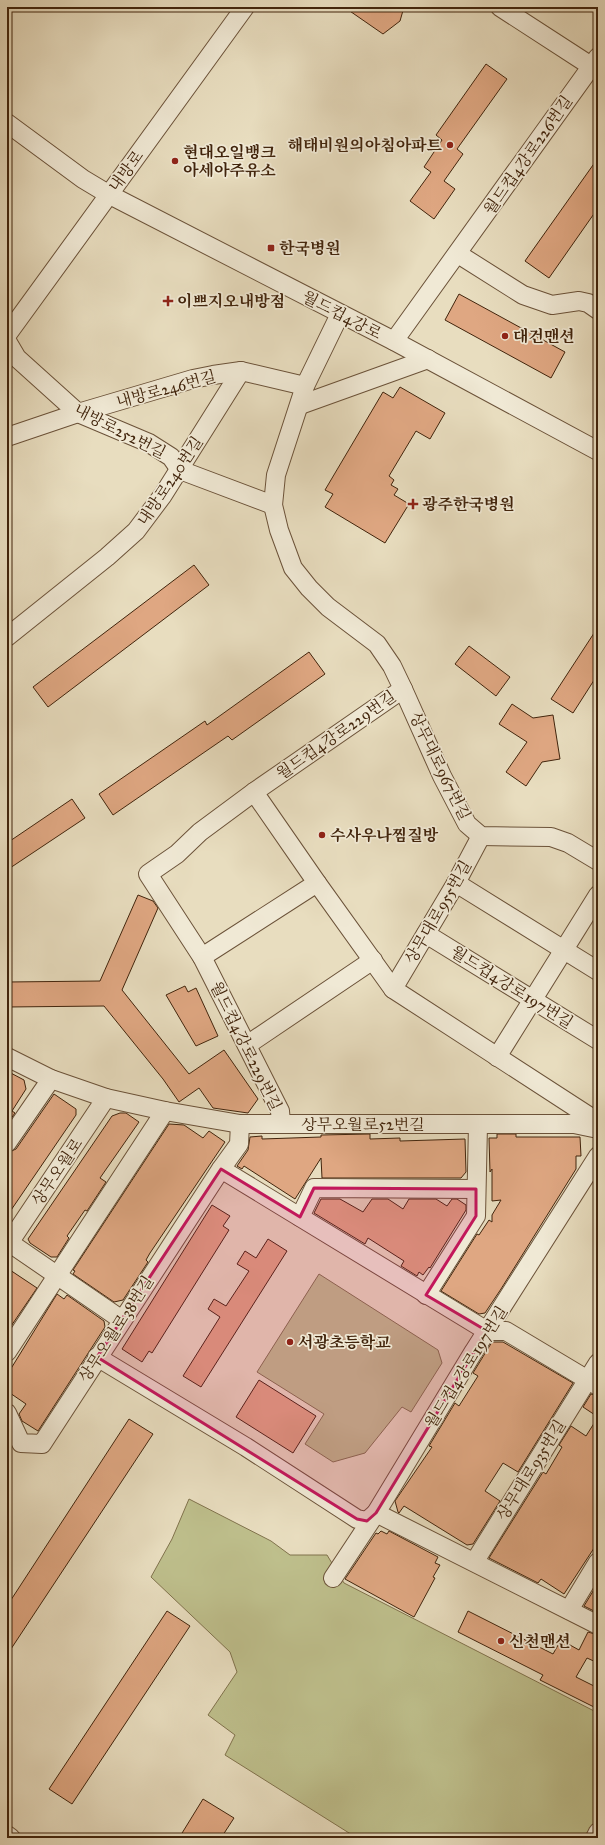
<svg xmlns="http://www.w3.org/2000/svg" width="605" height="1845" viewBox="0 0 605 1845" font-family="'IM FELL Great Primer','Noto Serif KR',serif">
  <style>
    .green { fill: #bebf8c; stroke: #80724c }
    .building { fill: #dfa782; stroke: #41240c }
    .lines { fill: none; stroke-linecap: round; stroke-linejoin: round }
    .minor-casing { stroke: #6b5239; stroke-width: 20 }
    .minor { stroke: #f0e9d5; stroke-width: 18 }
    .marked { fill: #c2185b; fill-opacity: 0.2; stroke: #c2185b; stroke-width: 3; stroke-linejoin: round }
    .poi-dot { fill: #8f2418; stroke: #f0e9d5; stroke-width: 1.5 }
    .labels { text-anchor: middle; dominant-baseline: central; stroke-width: 3.5; stroke-linejoin: round; paint-order: stroke }
    .poi-label { font-size: 16px; font-weight: bold; fill: #41240c; stroke: #f0e9d5; text-anchor: start }
    .street-label { font-size: 16px; fill: #41240c; stroke: #f0e9d5 }
  </style>
  <rect width="100%" height="100%" fill="#e8ddbf"/>
  <filter id="stains"><feTurbulence type="fractalNoise" baseFrequency=".005" numOctaves="4"/><feColorMatrix values="0 0 0 0 .2 0 0 0 0 .09 0 0 0 0 .02 0 0 0 .5 -.17"/></filter>
  <radialGradient id="worn" r=".72"><stop offset=".6" stop-color="#630" stop-opacity="0"/><stop offset="1" stop-color="#630" stop-opacity=".3"/></radialGradient>
  <g class="green">
    <path d="M319 1274 438 1350 442 1363 411 1412 402 1407 365 1453 333 1462 305 1444 324 1414 257 1372Z"/>
    <path d="M189 1499 271 1541 290 1555H327L344 1583 598 1713V1814L588 1838H402L399 1836 396 1838H357L225 1755 235 1735 208 1715 237 1672 230 1652 151 1577 172 1539Z"/>
  </g>
  <g class="building">
    <path d="M344 7H404L400 21 383 34Z"/>
    <path d="M486 64 507 79 457 149 463 154 444 181 455 189 434 219 410 201 431 172 424 167 442 140 436 135Z"/>
    <path d="M598 158V208L549 278 525 261Z"/>
    <path d="M459 294 565 352 551 378 445 320Z"/>
    <path d="M400 387 445 413 430 439 416 431 389 476 394 480 391 485 398 489 394 495 409 504 385 543 325 507 333 494 325 490 383 392 393 398Z"/>
    <path d="M194 565 209 585 48 707 33 687Z"/>
    <path d="M598 627V674L573 713 551 699Z"/>
    <path d="M469 646 510 677 496 696 455 664Z"/>
    <path d="M309 652 325 674 232 740 228 736 113 815 99 794 205 721 207 725Z"/>
    <path d="M512 704 533 718 553 715 560 759 542 762 526 786 506 772 527 742 499 724Z"/>
    <path d="M72 799 85 818 7 870V843Z"/>
    <path d="M138 895 153 901 158 908 122 990 189 1074 224 1050 258 1099 248 1113 213 1108 199 1088 179 1102 163 1079 104 1006 7 1007V982L100 981Z"/>
    <path d="M185 986 188 992 196 988 218 1036 196 1046 166 995Z"/>
    <path d="M7 1071 24 1080 26 1089 12 1111 15 1113 7 1124Z"/>
    <path d="M54 1094 76 1109V1115L7 1216V1153L16 1149Z"/>
    <path d="M120 1113H126L139 1122 100 1178 106 1182 87 1211 85 1210 67 1236 69 1238 57 1257H51L30 1243 28 1239 112 1116Z"/>
    <path d="M169 1124 184 1125 203 1138 209 1131 225 1142 150 1253 146 1260 148 1262 123 1300 114 1302 73 1274 75 1271 73 1270Z"/>
    <path d="M370 1134V1139L400 1138V1141L465 1139 466 1172 461 1178H322L321 1158 295 1199 244 1166 242 1169 237 1166 248 1150 250 1137 262 1136V1139L321 1137V1135Z"/>
    <path d="M497 1134H516V1137H580L581 1156H576V1169L501 1289 485 1313 479 1314 441 1291 477 1234 479 1235 489 1220 492 1222V1215L501 1200 492 1201V1169L490 1172 489 1138H497Z"/>
    <path d="M321 1199H340L363 1212 372 1199H388L403 1209 409 1199H436L447 1206 452 1199H457L466 1205V1210L430 1268 429 1267 423 1275 419 1272 417 1276 401 1266 404 1261 368 1238 365 1244 314 1213Z"/>
    <path d="M212 1205 230 1216 223 1226 229 1230 152 1353 149 1351 142 1362 122 1349Z"/>
    <path d="M268 1239 287 1251 201 1387 183 1376 220 1317 208 1309 214 1299 226 1306 249 1271 237 1264 245 1251 256 1258Z"/>
    <path d="M7 1268 37 1288 7 1332Z"/>
    <path d="M57 1294 64 1299 67 1295 104 1321 105 1327 38 1431 22 1421 19 1414 26 1404 7 1391V1375Z"/>
    <path d="M492 1342H503L573 1383 518 1472 503 1463 485 1491 500 1501 473 1544 467 1545 404 1506 399 1513 398 1512 395 1501 432 1447 429 1446 455 1403 459 1406 478 1376 473 1373Z"/>
    <path d="M259 1380 316 1416 293 1453 236 1417Z"/>
    <path d="M591 1394 598 1396V1417L583 1407Z"/>
    <path d="M598 1417V1542L564 1594 541 1579 538 1583 489 1558 543 1472 546 1474 562 1447 559 1445 571 1426 586 1436Z"/>
    <path d="M129 1419 153 1434 7 1655V1606Z"/>
    <path d="M381 1531 387 1534 389 1531 438 1557 435 1563 440 1565 433 1577 435 1578 414 1617 345 1579 376 1533 378 1534Z"/>
    <path d="M595 1588 598 1590V1613L584 1606Z"/>
    <path d="M167 1611 190 1626 72 1804 49 1789Z"/>
    <path d="M468 1611 553 1654 561 1640 579 1650 588 1632 598 1635V1663L587 1658 576 1677 598 1688V1709L540 1680 543 1675 458 1632Z"/>
    <path d="M203 1799 234 1818 221 1838H179Z"/>
  </g>
  <g class="lines">
    <g class="minor-casing">
      <g id="minor">
        <path d="M500 7 591 66"/>
        <path d="M7 123 83 179 108 194 394 341 598 451"/>
        <path d="M458 254 523 295 552 305 579 301 588 303 598 310"/>
        <path d="M7 335 245 7"/>
        <path d="M7 341 17 358 78 413 149 443 171 457 180 470 273 505"/>
        <path d="M394 341 598 57"/>
        <path d="M300 405 428 359"/>
        <path d="M7 437 78 413 193 379 213 375 241 371 305 386"/>
        <path d="M7 637 107 557 136 531 163 495 241 371"/>
        <path d="M403 689 442 776 467 824 481 836 551 837 568 843 598 861"/>
        <path d="M254 792 317 883 393 989 598 1122"/>
        <path d="M456 883 598 971"/>
        <path d="M426 934 598 1040"/>
        <path d="M202 957 317 883"/>
        <path d="M393 989 456 883 481 836"/>
        <path d="M247 1045 373 960"/>
        <path d="M7 1057 51 1079 106 1098 165 1111 240 1124H574L598 1129"/>
        <path d="M497 1057 598 895"/>
        <path d="M281 1123 280 1111 202 957 148 874 177 854 200 832 254 792 403 689 392 666 377 644 328 607 309 588 293 568 279 530 273 505 276 475 305 386 340 314"/>
        <path d="M7 1143 51 1079"/>
        <path d="M221 1169 239 1144 240 1124"/>
        <path d="M300 1217 314 1188 476 1189"/>
        <path d="M7 1241 122 1320"/>
        <path d="M7 1246 106 1098"/>
        <path d="M426 1295 476 1216 478 1125"/>
        <path d="M7 1352 165 1111"/>
        <path d="M97 1357 246 1447 357 1519 367 1521 376 1513 598 1625"/>
        <path d="M7 1413 21 1443 42 1444 221 1169 487 1331H506L598 1386"/>
        <path d="M475 1561 598 1363"/>
        <path d="M333 1578 376 1513 474 1351 598 1156"/>
        <path d="M569 1610 598 1562"/>
        <path d="M7 1835 11 1838"/>
        <path d="M595 1838 598 1832"/>
      </g>
    </g>
    <use href="#minor" class="minor"/>
  </g>
  <path class="marked" d="M221 1169 300 1217 314 1188 476 1189V1216L426 1295 487 1331 376 1513 367 1521 357 1519 97 1357Z"/>
  <g class="poi-dot">
    <circle cx="450" cy="145" r="4"/>
    <circle cx="175" cy="161" r="4"/>
    <rect x="267" y="244" width="8" height="8" rx="2"/>
    <path d="M166 295h4v4h4v4h-4v4h-4v-4h-4v-4h4z"/>
    <circle cx="505" cy="336" r="4"/>
    <path d="M411 498h4v4h4v4h-4v4h-4v-4h-4v-4h4z"/>
    <circle cx="322" cy="835" r="4"/>
    <circle cx="290" cy="1342" r="4"/>
    <circle cx="501" cy="1641" r="4"/>
  </g>
  <g class="labels">
    <g class="poi-label">
      <text x="442" y="145" text-anchor="end">해태비원의아침아파트</text>
      <text x="183" y="152">현대오일뱅크<tspan x="183" dy="18">아세아주유소</tspan></text>
      <text x="279" y="248">한국병원</text>
      <text x="177" y="301">이쁘지오내방점</text>
      <text x="513" y="336">대건맨션</text>
      <text x="422" y="504">광주한국병원</text>
      <text x="330" y="835">수사우나찜질방</text>
      <text x="298" y="1342">서광초등학교</text>
      <text x="509" y="1641">신천맨션</text>
    </g>
    <g class="street-label">
      <text transform="translate(528 155) rotate(-55)">월드컵4강로226번길</text>
      <text transform="translate(126 171) rotate(-54)">내방로</text>
      <text transform="translate(342 315) rotate(27)">월드컵4강로</text>
      <text transform="translate(166 389) rotate(-15)">내방로246번길</text>
      <text transform="translate(120 431) rotate(27)">내방로252번길</text>
      <text transform="translate(170 481) rotate(-56)">내방로240번길</text>
      <text transform="translate(336 735) rotate(-35)">월드컵4강로229번길</text>
      <text transform="translate(440 766) rotate(64)">상무대로967번길</text>
      <text transform="translate(438 912) rotate(-60)">상무대로955번길</text>
      <text transform="translate(512 987) rotate(32)">월드컵4강로197번길</text>
      <text transform="translate(246 1046) rotate(64)">월드컵4강로229번길</text>
      <text x="363" y="1124">상무오월로52번길</text>
      <text transform="translate(57 1172) rotate(-56)">상무오월로</text>
      <text transform="translate(116 1329) rotate(-57)">상무오월로38번길</text>
      <text transform="translate(466 1367) rotate(-58)">월드컵4강로197번길</text>
      <text transform="translate(531 1470) rotate(-58)">상무대로935번길</text>
    </g>
  </g>
  <rect width="605" height="1845" fill="none" stroke="#e8ddbf" stroke-width="24"/>
  <rect x="8" y="8" width="589" height="1829" fill="none" stroke="#41240c" stroke-width="2"/>
  <rect x="12" y="12" width="581" height="1821" fill="none" stroke="#41240c"/>
  <rect width="100%" height="100%" filter="url(#stains)"/>
  <rect width="100%" height="100%" fill="url(#worn)"/>
</svg>
